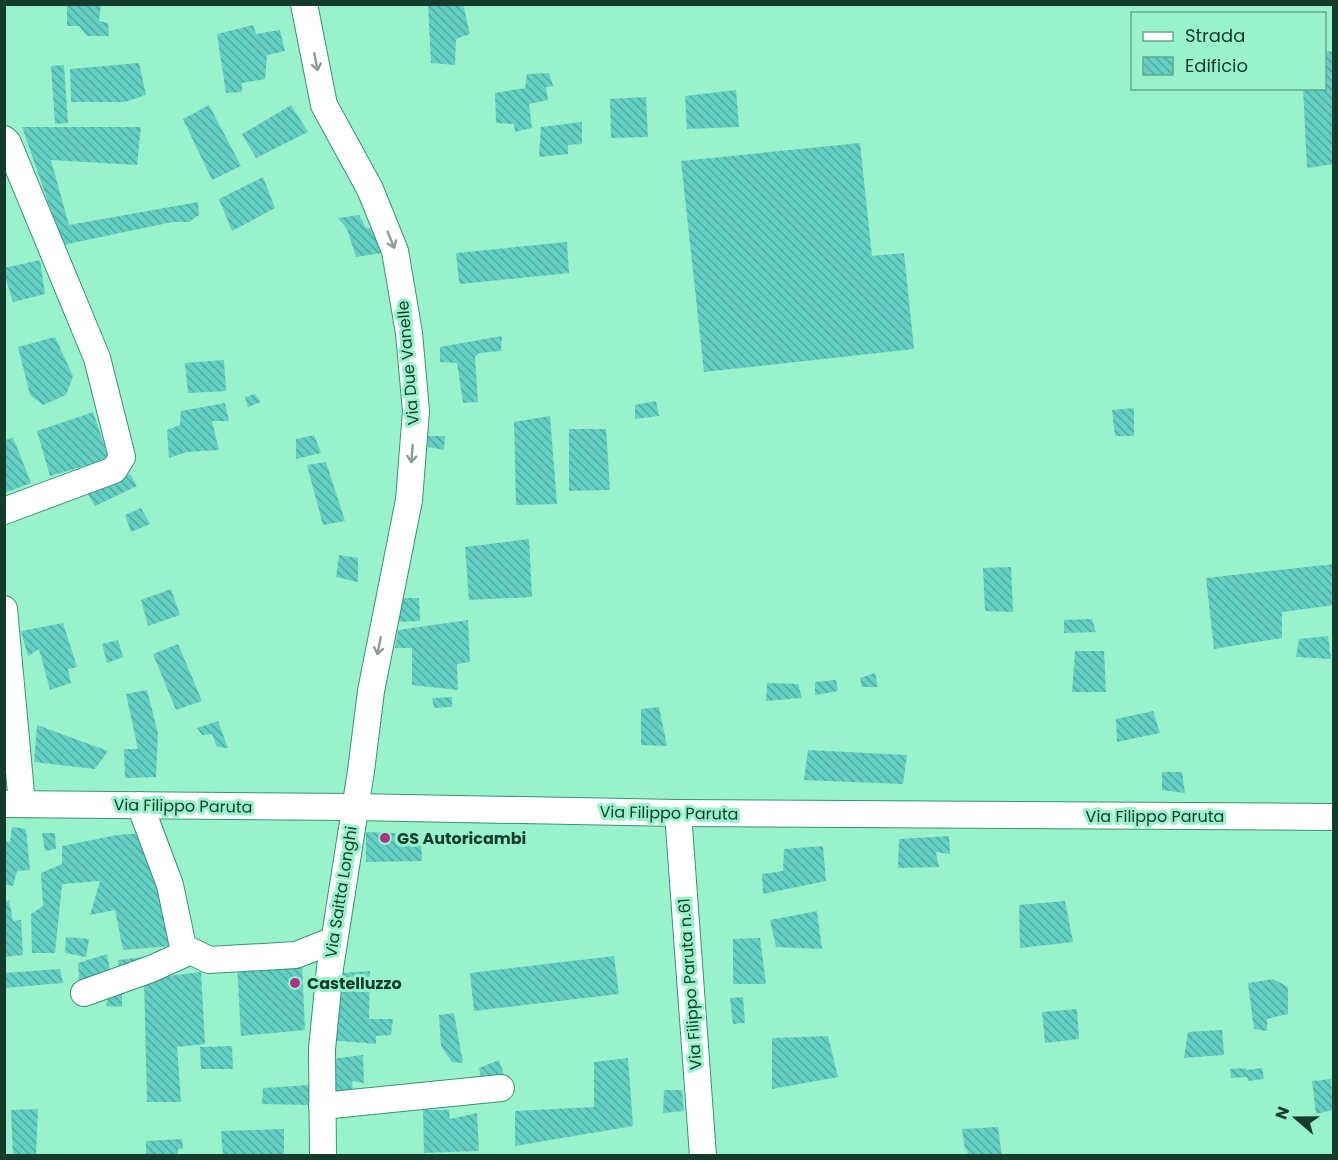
<svg xmlns="http://www.w3.org/2000/svg" width="1338" height="1160" viewBox="0 0 1338 1160" font-family="Poppins,sans-serif">
  <style>
    .building { fill: url(#building-back-hatch) }
    .lines { fill: none; stroke-linecap: round; stroke-linejoin: round }
    .minor-casing { stroke: #379370; stroke-width: 28 }
    .minor { stroke: #fff; stroke-width: 26 }
    .oneway { stroke: #8a9d96 }
    .poi-dot { fill: #ae3283; stroke: #99f2cc; stroke-width: 2 }
    .labels { text-anchor: middle; dominant-baseline: central; stroke-width: 6; stroke-linejoin: round; paint-order: stroke }
    .street-label { font-size: 16px; fill: #153b2c; stroke: #99f2cc }
    .poi-label { font-size: 16px; font-weight: bold; fill: #153b2c; stroke: #99f2cc; text-anchor: start }
  </style>
  <defs>
    <pattern id="building-back-hatch" width="6" height="6" patternUnits="userSpaceOnUse" patternTransform="scale(1.5)"><rect width="6" height="6" fill="#63d0c3"/><path d="M-1 5l2 2M0 0l6 6M5-1l2 2" fill="none" stroke="#50aa9f"/></pattern>
  </defs>
  <rect width="100%" height="100%" fill="#99f2cc"/>
  <g class="building">
    <path d="M67 4H101L99 21 108 23 109 36H87L79 26H67Z"/>
    <path d="M428 4H463L470 34 456 39 455 65 431 63Z"/>
    <path d="M253 25 256 34 280 30 285 51 267 55 265 79 242 83V92L226 93 217 34Z"/>
    <path d="M1324 51 1334 52V164L1307 168 1303 88H1324Z"/>
    <path d="M139 63 146 95 125 102H71L70 69Z"/>
    <path d="M64 65 68 123 55 124 51 66Z"/>
    <path d="M549 73 553 86 546 87 548 100 529 104 532 128 515 132 514 124 496 123 495 93 525 88 527 74Z"/>
    <path d="M736 90 739 127 687 129 685 96Z"/>
    <path d="M646 97 648 137 611 138 610 99Z"/>
    <path d="M209 105 241 166 212 180 183 119Z"/>
    <path d="M291 105 308 132 256 158 242 134Z"/>
    <path d="M582 122V144L568 145V154L539 157 541 127Z"/>
    <path d="M22 127H141L137 165 51 160 69 225 198 202 199 215 189 222H172L63 245Z"/>
    <path d="M860 143 872 256 904 253 914 349 704 372 681 161Z"/>
    <path d="M263 177 275 208 232 231 219 199Z"/>
    <path d="M359 215 366 228 379 229 388 252 356 257 347 229 338 218Z"/>
    <path d="M567 242 569 273 460 284 459 281 456 253Z"/>
    <path d="M40 260 45 294 13 302 4 273V268Z"/>
    <path d="M502 336 501 351 479 353 475 357 478 402 463 403 457 363 440 362V347Z"/>
    <path d="M55 337 73 376 66 395 43 405 30 395 18 347Z"/>
    <path d="M224 360 226 391 188 393 185 363Z"/>
    <path d="M255 394 261 402 248 407 245 397Z"/>
    <path d="M656 401 659 416 635 419V405Z"/>
    <path d="M225 403 229 421H212L219 450 187 452 169 458 167 430 180 425 181 411Z"/>
    <path d="M1134 408V436H1115L1112 410Z"/>
    <path d="M93 412 109 459 50 476 37 431Z"/>
    <path d="M550 416 557 504 516 505 514 422Z"/>
    <path d="M569 429H606L610 490 569 491Z"/>
    <path d="M314 435 321 453 296 459V439Z"/>
    <path d="M427 436H445L444 450 428 447Z"/>
    <path d="M13 437 31 483 4 493V441Z"/>
    <path d="M326 462 345 521 323 525 307 465Z"/>
    <path d="M130 474 137 486 95 506 87 493Z"/>
    <path d="M141 508 150 524 131 532 125 515Z"/>
    <path d="M529 539 532 597 469 600 465 547Z"/>
    <path d="M339 555 358 558V582L336 577Z"/>
    <path d="M1334 564V605L1282 612V638L1214 649 1206 578Z"/>
    <path d="M1011 567 1013 612 985 611 983 568Z"/>
    <path d="M171 589 180 615 148 626 141 600Z"/>
    <path d="M403 598H419L420 621 397 622Z"/>
    <path d="M1092 619 1096 632 1064 633V620Z"/>
    <path d="M468 620 470 662 457 664 458 690 412 685V648H395L398 630Z"/>
    <path d="M63 623 77 667 68 669 71 683 50 690 39 649 28 656 21 631Z"/>
    <path d="M1328 636 1331 659 1296 657 1299 639Z"/>
    <path d="M118 640 123 657 107 663 102 644Z"/>
    <path d="M178 644 202 701 176 710 153 654Z"/>
    <path d="M1075 651H1104L1106 692H1072Z"/>
    <path d="M875 673 878 687H862L860 678Z"/>
    <path d="M836 680 838 691 815 695V682Z"/>
    <path d="M767 683 798 684 802 698 766 701Z"/>
    <path d="M147 690 158 733 156 777 125 778 124 749H138L126 694Z"/>
    <path d="M452 697V707L434 708 432 698Z"/>
    <path d="M659 707 667 746 641 745V709Z"/>
    <path d="M1153 711 1160 733 1117 742 1116 719Z"/>
    <path d="M218 721 228 748 217 747 212 734 202 735 197 728Z"/>
    <path d="M37 725 108 751 95 769 34 762Z"/>
    <path d="M808 750 907 755 903 784 804 780Z"/>
    <path d="M1162 772H1182L1185 793 1162 790Z"/>
    <path d="M12 827 26 829 30 870 17 871 13 886 4 884V840L10 842Z"/>
    <path d="M366 832 421 834 422 861 366 862Z"/>
    <path d="M42 833H55L56 849 45 851Z"/>
    <path d="M143 833 171 946 123 950 115 910 90 915 100 881 62 884 55 953H32L31 914 43 906 41 873 62 864V846L117 835Z"/>
    <path d="M949 836 950 854 936 852 939 867 898 868 899 839Z"/>
    <path d="M823 846 826 881 763 894 762 874 783 871 784 849Z"/>
    <path d="M9 900 13 921 21 920 23 955 4 957V902Z"/>
    <path d="M1065 901 1073 942 1020 948 1019 905Z"/>
    <path d="M817 911 822 949 776 947 770 920Z"/>
    <path d="M66 937 89 939 86 957 65 953Z"/>
    <path d="M760 938 766 984H733V939Z"/>
    <path d="M107 954 111 976 79 981 78 963Z"/>
    <path d="M163 955 120 977 118 960Z"/>
    <path d="M614 956 619 994 474 1011 470 973Z"/>
    <path d="M302 964 305 1030 241 1036 237 965Z"/>
    <path d="M60 969 63 983 4 988V973Z"/>
    <path d="M370 971 369 1019H393L391 1035 376 1036V1044L330 1040 342 973Z"/>
    <path d="M201 972 205 1044 177 1047 181 1102H147L144 979Z"/>
    <path d="M1273 979 1288 987V1014L1267 1019V1031L1254 1029 1248 983Z"/>
    <path d="M122 985V1007L106 1006 109 990Z"/>
    <path d="M743 997 745 1023 733 1024 730 998Z"/>
    <path d="M1077 1009 1079 1039 1045 1043 1042 1012Z"/>
    <path d="M454 1013 463 1063 452 1062 441 1046 439 1015Z"/>
    <path d="M1222 1030 1224 1055 1184 1058 1188 1032Z"/>
    <path d="M828 1036 838 1077 772 1089V1038Z"/>
    <path d="M232 1046 233 1069H201L200 1047Z"/>
    <path d="M363 1055 364 1083 352 1081 353 1092 333 1094 331 1059Z"/>
    <path d="M628 1058 633 1126 515 1146V1111L594 1107V1062Z"/>
    <path d="M499 1060 504 1075 482 1081 479 1068Z"/>
    <path d="M1246 1068V1070L1262 1068 1264 1079 1248 1081 1247 1077 1231 1078 1230 1069Z"/>
    <path d="M1331 1079 1333 1110 1316 1114 1312 1081Z"/>
    <path d="M310 1085 311 1105 262 1104 263 1088Z"/>
    <path d="M664 1090H682L684 1111 663 1113Z"/>
    <path d="M38 1109 36 1156H13L11 1110Z"/>
    <path d="M423 1110H449L450 1119 477 1113 479 1151 424 1153Z"/>
    <path d="M998 1127 1002 1156H968L967 1149H965L962 1129Z"/>
    <path d="M284 1129V1156H223L221 1131Z"/>
    <path d="M182 1139 183 1149H178V1156H146V1141Z"/>
  </g>
  <g class="lines">
    <g class="minor-casing">
      <g id="minor">
        <path d="M304 4 324 105 370 189 395 251 409 333 416 411 409 500 371 691 361 771 330 968 322 1049 323 1156"/>
        <path d="M4 139 8 143 97 358 122 457 114 470 4 511"/>
        <path d="M4 609 22 804"/>
        <path d="M4 804 354 807 678 813 1334 817"/>
        <path d="M140 805 170 885 183 947 209 960 296 955 334 940"/>
        <path d="M678 813 703 1156"/>
        <path d="M84 993 151 969 191 951"/>
        <path d="M322 1106 501 1088"/>
      </g>
    </g>
    <use href="#minor" class="minor"/>
  </g>
  <defs><path id="oneway-shaft" d="M-6 0H5M1.5-3L5.5 0L1.5 3" fill="none" stroke-width="1.6" stroke-linecap="round" stroke-linejoin="round" transform="scale(1.5)"/></defs>
  <g class="oneway">
    <use href="#oneway-shaft" transform="translate(316 62) rotate(79)"/>
    <use href="#oneway-shaft" transform="translate(391 240) rotate(68)"/>
    <use href="#oneway-shaft" transform="translate(412 454) rotate(94)"/>
    <use href="#oneway-shaft" transform="translate(379 646) rotate(101)"/>
  </g>
  <g class="poi-dot">
    <circle cx="385" cy="838" r="6"/>
    <circle cx="295" cy="983" r="6"/>
  </g>
  <g class="labels">
    <g class="street-label">
      <text transform="translate(408 363) rotate(-95)">Via Due Vanelle</text>
      <text transform="translate(183 806) rotate(1)">Via Filippo Paruta</text>
      <text transform="translate(669 813) rotate(1)">Via Filippo Paruta</text>
      <text x="1155" y="816">Via Filippo Paruta</text>
      <text transform="translate(341 892) rotate(-81)">Via Saitta Longhi</text>
      <text transform="translate(690 984) rotate(-94)">Via Filippo Paruta n.61</text>
    </g>
    <g class="poi-label">
      <text x="397" y="838">GS Autoricambi</text>
      <text x="307" y="983">Castelluzzo</text>
    </g>
  </g>
  <rect width="1338" height="1160" fill="none" stroke="#153b2c" stroke-width="12"/>
  <rect x="1131" y="12" width="195" height="78" fill="#99f2cc" stroke="#64a98c" stroke-width="1.5"/>
  <rect x="1143" y="32" width="30" height="9" fill="#ffffff" stroke="#64a98c" stroke-width="1.5"/>
  <text x="1185" y="42" font-size="18" fill="#153b2c">Strada</text>
  <rect x="1143" y="57" width="30" height="18" fill="url(#building-back-hatch)" stroke="#64a98c" stroke-width="1.5"/>
  <text x="1185" y="72" font-size="18" fill="#153b2c">Edificio</text>
  <g transform="translate(1296 1118) rotate(290)" stroke="#99f2cc" stroke-width="4.5" paint-order="stroke">
  <path d="M0-4.5L10 22L0 15L-10 22Z" fill="#153b2c"/>
  <text y="-9" font-size="16" font-weight="bold" text-anchor="middle" fill="#153b2c">N</text>
  </g>
</svg>
